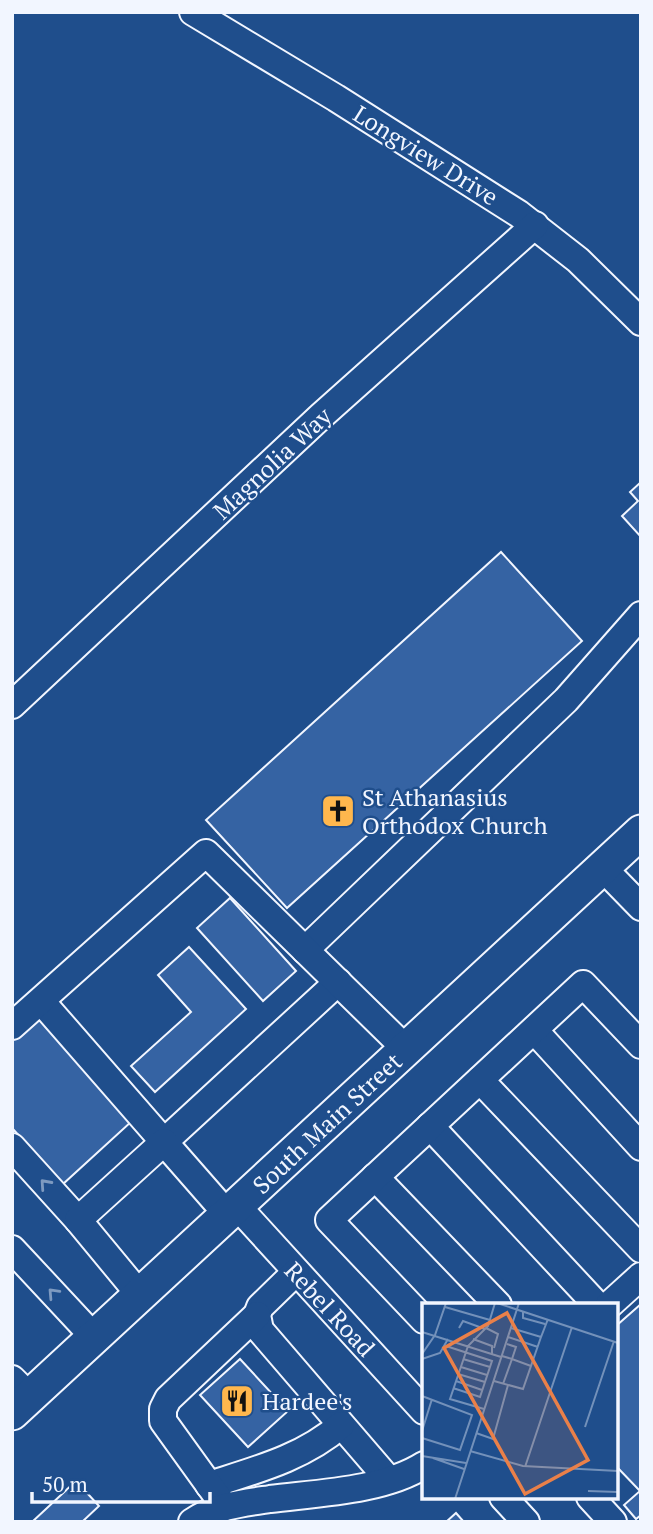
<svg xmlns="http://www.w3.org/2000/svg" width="653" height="1534" viewBox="0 0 653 1534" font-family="'PT Serif',serif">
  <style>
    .building { fill: #3563a3; stroke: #f2f6ff; stroke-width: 2 }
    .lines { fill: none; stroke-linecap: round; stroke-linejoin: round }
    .minor-casing { stroke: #f2f6ff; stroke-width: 30 }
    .major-casing { stroke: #f2f6ff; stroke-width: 37 }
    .minor { stroke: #1f4e8c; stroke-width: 26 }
    .major { stroke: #1f4e8c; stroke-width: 33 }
    .oneway { stroke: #7e9ac0 }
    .labels { text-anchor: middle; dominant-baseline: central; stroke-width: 5; stroke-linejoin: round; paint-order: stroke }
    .street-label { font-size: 24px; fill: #f2f6ff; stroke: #1f4e8c }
    .poi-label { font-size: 24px; fill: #f2f6ff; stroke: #1f4e8c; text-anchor: start }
    .inset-road { fill: none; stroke: #7391ba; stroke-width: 2 }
    .view { fill: #ea8049; fill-opacity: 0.15; stroke: #ea8049; stroke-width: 3.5 }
    .inset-edge { fill: none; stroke: #f2f6ff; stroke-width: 3.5 }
  </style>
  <rect width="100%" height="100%" fill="#1f4e8c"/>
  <g class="building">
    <path d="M641 482V537L622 516 638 501 630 492Z"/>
    <path d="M501 552 582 641 287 908 206 820Z"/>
    <path d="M230 898 296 971 263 1001 197 928Z"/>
    <path d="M189 947 246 1009 155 1092 131 1066 191 1012 158 975Z"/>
    <path d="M35 1015 132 1121 63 1184 12 1128V1035Z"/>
    <path d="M641 1304V1515L636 1519 624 1505 640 1491 616 1466V1326Z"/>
    <path d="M240 1359 288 1411 248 1447 200 1395Z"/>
    <path d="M76 1481 99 1506 82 1522H32Z"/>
    <path d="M456 1513 464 1522H446Z"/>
  </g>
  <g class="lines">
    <g class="minor-casing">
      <g id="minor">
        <path d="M193 12 336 98 519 214 578 260 641 322"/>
        <path d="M12 705 320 417 535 225"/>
        <path d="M602 867 641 907"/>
        <path d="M305 950 566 700 641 615"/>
        <path d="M41 1001 164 1142 338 982"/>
        <path d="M12 1026 206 853 406 1049"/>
        <path d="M534 1030 641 1147"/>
        <path d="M480 1080 641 1249"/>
        <path d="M430 1126 597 1305"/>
        <path d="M12 1147 78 1220"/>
        <path d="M375 1177 498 1305"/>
        <path d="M237 1206 424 1411"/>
        <path d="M12 1249 94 1337"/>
        <path d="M296 1272 260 1307 257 1315 260 1330 389 1480"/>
        <path d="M140 1295 78 1220 164 1142 227 1214"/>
        <path d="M609 1305 641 1276"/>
        <path d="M424 1320 329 1220 583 984 641 1045"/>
        <path d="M12 1379 30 1397"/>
        <path d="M209 1485C256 1470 303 1458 341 1425"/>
        <path d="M503 1497 526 1522"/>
        <path d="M590 1497 613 1522"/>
        <path d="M225 1507 163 1421V1409L168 1399 257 1315"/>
        <path d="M192 1522C215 1506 243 1503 270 1499 318 1493 383 1491 424 1465"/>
      </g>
    </g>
    <g class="major-casing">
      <path id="major" d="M12 1413 641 832"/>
    </g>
    <use href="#minor" class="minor"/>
    <use href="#major" class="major"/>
  </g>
  <defs><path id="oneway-chevron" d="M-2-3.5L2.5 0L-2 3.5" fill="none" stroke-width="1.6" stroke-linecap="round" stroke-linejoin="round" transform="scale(1.75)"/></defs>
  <g class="oneway">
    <use href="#oneway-chevron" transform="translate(45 1184) rotate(-132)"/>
    <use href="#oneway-chevron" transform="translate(53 1293) rotate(-133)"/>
  </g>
  <defs>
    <g id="church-square" transform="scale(1.75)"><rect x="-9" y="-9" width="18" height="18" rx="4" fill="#ffb74d" stroke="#1f4e8c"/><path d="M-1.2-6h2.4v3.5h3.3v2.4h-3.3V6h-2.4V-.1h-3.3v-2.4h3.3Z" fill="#111"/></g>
    <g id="restaurant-square" transform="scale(1.75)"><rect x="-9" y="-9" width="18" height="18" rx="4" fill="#ffb74d" stroke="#1f4e8c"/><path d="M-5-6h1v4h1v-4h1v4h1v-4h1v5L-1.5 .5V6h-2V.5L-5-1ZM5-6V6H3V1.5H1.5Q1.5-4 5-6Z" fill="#111"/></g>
  </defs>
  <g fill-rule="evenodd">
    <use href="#church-square" x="338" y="811"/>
    <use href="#restaurant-square" x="237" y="1401"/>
  </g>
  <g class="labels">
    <g class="street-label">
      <text transform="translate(426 155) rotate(32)">Longview Drive</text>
      <text transform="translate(272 463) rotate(-43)">Magnolia Way</text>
      <text transform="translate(327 1123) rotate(-43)">South Main Street</text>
      <text transform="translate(330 1309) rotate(47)">Rebel Road</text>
    </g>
    <g class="poi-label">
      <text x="362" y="797">St Athanasius<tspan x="362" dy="28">Orthodox Church</tspan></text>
      <text x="262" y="1401">Hardee's</text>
    </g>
  </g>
  <g transform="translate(422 1303)">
    <rect width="196" height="196" fill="#1f4e8c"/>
    <path class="inset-road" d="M75 0 196 40M23 4 68 17M101 8V15L123 21M37 25 41 18 63 26M64 25 76 31 72 45M89 25 119 34 126 16M0 29 79 54M86 34 116 44M51 36 70 43V51M24 43 70 58 58 94 31 85M0 51 13 32 24 0M80 53 90 56 94 44 85 41M0 56 18 50 26 36M41 56 68 64M39 64 65 72M36 71 63 79M34 78 60 87M72 78 101 86 119 34M81 81 90 56 109 63M0 93 50 112 38 147 0 135M62 106 28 96 46 43 66 23 73 0M163 124 192 38M0 128 10 96M54 130 71 136 86 82M48 148 101 163 196 168M0 153 44 160M11 155 42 166M103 164 150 24M166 188 196 189M33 196 97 0"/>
    <path class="view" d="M85 10 166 157 103 191 22 45Z"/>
    <rect width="196" height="196" class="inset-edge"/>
  </g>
  <rect width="653" height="1534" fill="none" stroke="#f2f6ff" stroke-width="28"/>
  <path d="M32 1492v10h178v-10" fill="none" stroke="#f2f6ff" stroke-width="3.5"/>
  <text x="42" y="1492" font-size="21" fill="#f2f6ff" stroke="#1f4e8c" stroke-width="5" paint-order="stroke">50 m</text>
</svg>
